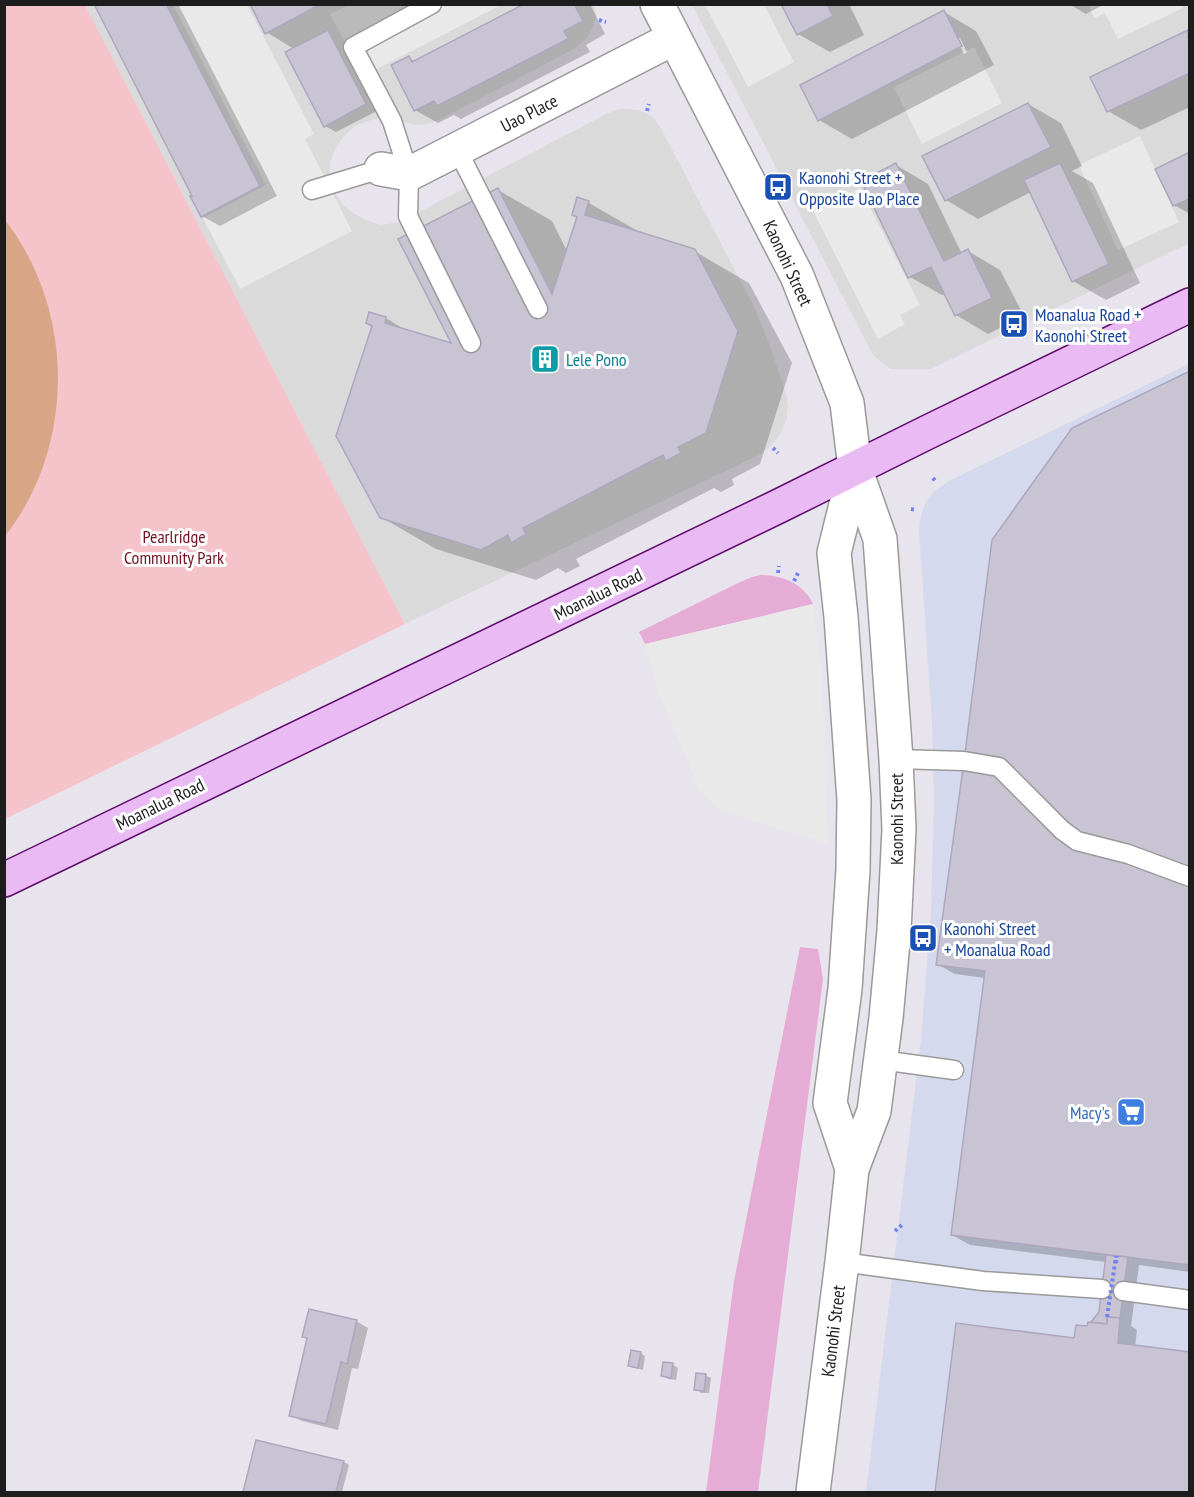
<svg xmlns="http://www.w3.org/2000/svg" width="1194" height="1497" viewBox="0 0 1194 1497" font-family="'PT Sans Narrow',sans-serif">
  <style>
    .residential { fill: #dadadb }
    .commercial { fill: #d4d9ee }
    .grass { fill: #e5acd5 }
    .park { fill: #f5c3ca }
    .pitch { fill: #d8a586 }
    .parking { fill: #e9e9e9 }
    .shadow { fill: #0003; fill-rule: evenodd }
    .building { fill: #c8c4d4; stroke: #aca7be; stroke-width: 1.5 }
    .lines { fill: none; stroke-linecap: round; stroke-linejoin: round }
    .service-casing { stroke: #9a9a9a; stroke-width: 21 }
    .minor-casing { stroke: #9a9a9a; stroke-width: 36 }
    .tertiary-casing { stroke: #9a9a9a; stroke-width: 36 }
    .secondary-casing { stroke: #600c6c; stroke-width: 36 }
    .path { stroke: #7282f0; stroke-width: 4; stroke-dasharray: 3 3; stroke-linecap: butt }
    .service { stroke: #fff; stroke-width: 18 }
    .minor { stroke: #fff; stroke-width: 33 }
    .tertiary { stroke: #fff; stroke-width: 33 }
    .secondary { stroke: #eabaf5; stroke-width: 33 }
    .path-bridge { stroke: #7282f0; stroke-width: 4; stroke-dasharray: 3 3; stroke-linecap: butt }
    .labels { text-anchor: middle; dominant-baseline: central; stroke-width: 6; stroke-linejoin: round; paint-order: stroke }
    .street-label { font-size: 18px; fill: #1d1d1d; stroke: #fff }
    .transit-label { font-size: 18px; fill: #164399; stroke: #fff; text-anchor: start }
    .culture-label { font-size: 18px; fill: #0d838f; stroke: #fff; text-anchor: start }
    .park-label { font-size: 18px; fill: #741221; stroke: #fff }
    .shop-label { font-size: 18px; fill: #366cbe; stroke: #fff; text-anchor: end }
  </style>
  <rect width="100%" height="100%" fill="#e8e4ee"/>
  <g class="residential">
    <path d="M85 5H595L596 15 593 26 587 38 572 50 439 120 428 124 417 125 385 118 371 120 357 125 348 132 337 145 330 162V179L334 191 342 204 353 213 364 219 380 225 400 222 606 114 619 109H629L639 110 649 115 655 120 662 130 754 307 770 346 787 397 788 409 786 421 781 433 772 445 761 454 405 624Z"/>
    <path d="M692 5H1189V243L931 369H890L873 355Z"/>
  </g>
  <path class="commercial" d="M1189 364V1492H866L921 1039 931 910 934 798 932 723 919 531 920 520 922 512 926 502 932 493 949 481Z"/>
  <g class="grass">
    <path d="M761 575C782 575 804 584 813 604L645 644 639 632 738 583 752 577Z"/>
    <path d="M800 947 818 949 823 979 758 1492H706L734 1281Z"/>
  </g>
  <path class="park" d="M5 5H85L405 624 5 819Z"/>
  <path class="pitch" d="M5 220C75 310 76 446 5 536Z"/>
  <g class="parking">
    <path d="M1181 4 1183 8 1118 39 1105 13 1094 18 1088 5Z"/>
    <path d="M173 5H247L314 134 305 139 352 231 240 289 203 218 266 185Z"/>
    <path d="M349 5H501L363 76 330 14Z"/>
    <path d="M705 5H764L794 62 748 87Z"/>
    <path d="M974 47 1002 103 922 144 894 87Z"/>
    <path d="M1140 136 1179 222 1118 250 1079 165Z"/>
    <path d="M860 188 920 305 900 315 905 324 878 339 813 211Z"/>
    <path d="M813 604 822 676 828 844 720 810 700 791 657 688 645 644Z"/>
  </g>
  <g class="shadow">
    <path d="M95 4H178L277 196 220 226 202 216 194 196Z"/>
    <path d="M251 4H434L346 51 377 111 336 132 325 126 294 49 266 32Z"/>
    <path d="M527 4H590L605 34 586 45 590 52 461 119 454 115 438 123 415 110 409 58 416 62Z"/>
    <path d="M783 4H849L864 35 830 52 798 34Z"/>
    <path d="M1069 4H1105L1086 14Z"/>
    <path d="M944 12 976 31 994 65 852 139 819 120ZM956 38H960L967 52 964 54Z"/>
    <path d="M1188 32H1190V107L1141 130 1108 111 1092 78Z"/>
    <path d="M1028 104 1061 123 1082 166 1072 171 1093 183 1140 283 1106 300 1073 281 1031 192 978 219 946 200Z"/>
    <path d="M1190 154V214L1174 205Z"/>
    <path d="M896 165 928 184 962 254 968 251 1000 270 1024 316 988 334 956 315 945 294 942 295 910 277Z"/>
    <path d="M498 190 552 221 567 251 578 217V199L589 203 643 234 694 251 749 283 792 363 760 464 732 479 734 485 721 492 714 488 576 559 580 566 566 573 558 568 536 580 436 549 381 517 373 326 370 314 386 318 410 333 454 346Z"/>
    <path d="M1190 373V1272L1139 1265 1131 1326 1137 1330 1135 1347 1190 1354V1492H936L958 1325 1076 1340 1088 1328 1098 1325 1093 1322 1101 1313 1106 1262 970 1245 952 1235 985 978 955 974 937 964Z"/>
    <path d="M356 1321 368 1328 358 1369 352 1368 338 1430 302 1421 290 1415Z"/>
    <path d="M640 1353 645 1356 643 1370 635 1368 630 1365Z"/>
    <path d="M672 1364 678 1368 676 1380 668 1379 663 1376Z"/>
    <path d="M705 1375 711 1378 709 1393H701L696 1389Z"/>
    <path d="M257 1441 344 1462 349 1465 342 1492H244Z"/>
  </g>
  <g class="building">
    <path d="M94 4H166L260 186 201 217 190 196H192Z"/>
    <path d="M250 4H321L265 34Z"/>
    <path d="M524 4H574L583 21 564 31 568 39 437 106 434 101 414 111 391 65 409 56 412 62Z"/>
    <path d="M781 4H827L833 16 797 35Z"/>
    <path d="M944 10 962 46 818 121 800 85Z"/>
    <path d="M328 30 366 104 324 127 285 52Z"/>
    <path d="M1188 30 1190 73 1107 112 1090 77Z"/>
    <path d="M1028 103 1051 147 945 201 922 156Z"/>
    <path d="M1190 152V199L1173 206 1155 169Z"/>
    <path d="M896 163 944 261 968 249 992 298 955 316 931 267 908 278 861 181Z"/>
    <path d="M1060 163 1109 264 1072 282 1024 180Z"/>
    <path d="M498 188 552 294 577 217 572 215 577 197 589 201 585 215 695 249 738 331 706 433 678 447 681 453 666 461 663 455 523 528 526 534 511 543 508 535 481 550 380 518 336 436 372 326 366 323 369 312 386 317 385 323 451 343 398 239Z"/>
    <path d="M1190 371V1265L951 1235 985 971 936 965 964 761 992 540 1072 428Z"/>
    <path d="M1106 1255 1128 1257 1120 1318 1107 1317V1324L1091 1322 1099 1312Z"/>
    <path d="M309 1309 357 1320 347 1364 341 1362 326 1424 289 1416 307 1338 302 1337Z"/>
    <path d="M1107 1317 1120 1318 1118 1343 1190 1352V1492H935L956 1323 1074 1338 1076 1325 1087 1326 1088 1322 1107 1324Z"/>
    <path d="M631 1350 641 1352 638 1368 628 1366Z"/>
    <path d="M663 1362 673 1363 671 1378 661 1376Z"/>
    <path d="M696 1373 706 1374 704 1391 694 1390Z"/>
    <path d="M256 1440 344 1461 336 1492H243Z"/>
  </g>
  <g class="lines">
    <g class="service-casing">
      <g id="service">
        <path d="M432 4 353 47 392 121 409 174 408 216 471 343"/>
        <path d="M457 149 538 309"/>
        <path d="M312 190 381 169"/>
        <path d="M896 759 964 761 999 767 1062 830 1077 841 1128 854 1190 877"/>
        <path d="M881 1060 954 1070"/>
        <path d="M842 1262 983 1281 1102 1289"/>
        <path d="M1123 1291 1190 1300"/>
      </g>
    </g>
    <g class="minor-casing">
      <path id="minor" d="M381 169 409 174 674 38"/>
    </g>
    <g class="tertiary-casing">
      <g id="tertiary">
        <path d="M657 4 797 276 847 403 855 468 880 539 896 759 899 829 894 931 886 1018 874 1111 852 1169 842 1262 813 1492"/>
        <path d="M852 1169 830 1103 845 989 853 870 854 800 841 617 834 553 855 468"/>
      </g>
    </g>
    <g class="secondary-casing">
      <path id="secondary" d="M4 880 779 506 930 431 1190 305"/>
    </g>
    <g class="path">
      <path d="M599 20 606 22"/>
      <path d="M647 111 649 104"/>
      <path d="M773 448 778 453"/>
      <path d="M933 478 936 482"/>
      <path d="M911 509 916 510"/>
      <path d="M778 573 779 566"/>
      <path d="M794 581 798 573"/>
      <path d="M895 1231 902 1225"/>
      <path d="M1116 1263 1117 1256"/>
    </g>
    <use href="#service" class="service"/>
    <use href="#minor" class="minor"/>
    <use href="#tertiary" class="tertiary"/>
    <use href="#secondary" class="secondary"/>
    <path class="path-bridge" d="M1107 1317 1116 1256"/>
  </g>
  <defs>
    <g id="bus-square" transform="scale(1.5)"><rect x="-9" y="-9" width="18" height="18" rx="4" fill="#1a4fb4" stroke="#fff"/><path d="M-5-6H5V4H4V6H2V4H-2V6H-4V4H-5ZM-3.5-4V0h7V-4ZM-3.5 1.2v1.5H-2V1.2ZM2 1.2v1.5H3.5V1.2Z" fill="#fff"/></g>
    <g id="building-square" transform="scale(1.5)"><rect x="-9" y="-9" width="18" height="18" rx="4" fill="#0f9aa8" stroke="#fff"/><path d="M-4-6H4V6H1V3H-1V6H-4ZM-2.5-4.3h1.7v1.8h-1.7ZM.8-4.3h1.7v1.8H.8ZM-2.5-1h1.7V.8h-1.7ZM.8-1h1.7V.8H.8Z" fill="#fff"/></g>
    <g id="supermarket-square" transform="scale(1.5)"><rect x="-9" y="-9" width="18" height="18" rx="4" fill="#3f7fe0" stroke="#fff"/><path d="M-6-5.5h2.5l.6 2H6L4.5 2H-2.5L-4.4-4H-6ZM-1.5 3.2a1.3 1.3 0 1 0 .1 0ZM3 3.2a1.3 1.3 0 1 0 .1 0Z" fill="#fff"/></g>
  </defs>
  <g fill-rule="evenodd">
    <use href="#bus-square" x="778" y="187"/>
    <use href="#bus-square" x="1014" y="324"/>
    <use href="#building-square" x="545" y="359"/>
    <use href="#bus-square" x="923" y="938"/>
    <use href="#supermarket-square" x="1131" y="1112"/>
  </g>
  <g class="labels">
    <g class="street-label">
      <text transform="translate(529 113) rotate(-27)">Uao Place</text>
      <text transform="translate(788 263) rotate(65)">Kaonohi Street</text>
      <text transform="translate(598 594) rotate(-26)">Moanalua Road</text>
      <text transform="translate(160 804) rotate(-26)">Moanalua Road</text>
      <text transform="translate(896 819) rotate(-90)">Kaonohi Street</text>
      <text transform="translate(833 1331) rotate(-83)">Kaonohi Street</text>
    </g>
    <g class="transit-label">
      <text x="799" y="177">Kaonohi Street +<tspan x="799" dy="21">Opposite Uao Place</tspan></text>
      <text x="1035" y="314">Moanalua Road +<tspan x="1035" dy="21">Kaonohi Street</tspan></text>
      <text x="944" y="928">Kaonohi Street<tspan x="944" dy="21">+ Moanalua Road</tspan></text>
    </g>
    <g class="culture-label">
      <text x="566" y="359">Lele Pono</text>
    </g>
    <g class="park-label">
      <text x="174" y="536">Pearlridge<tspan x="174" dy="21">Community Park</tspan></text>
    </g>
    <g class="shop-label">
      <text x="1110" y="1112">Macy's</text>
    </g>
  </g>
  <rect width="1194" height="1497" fill="none" stroke="#1d1d1d" stroke-width="12"/>
</svg>
